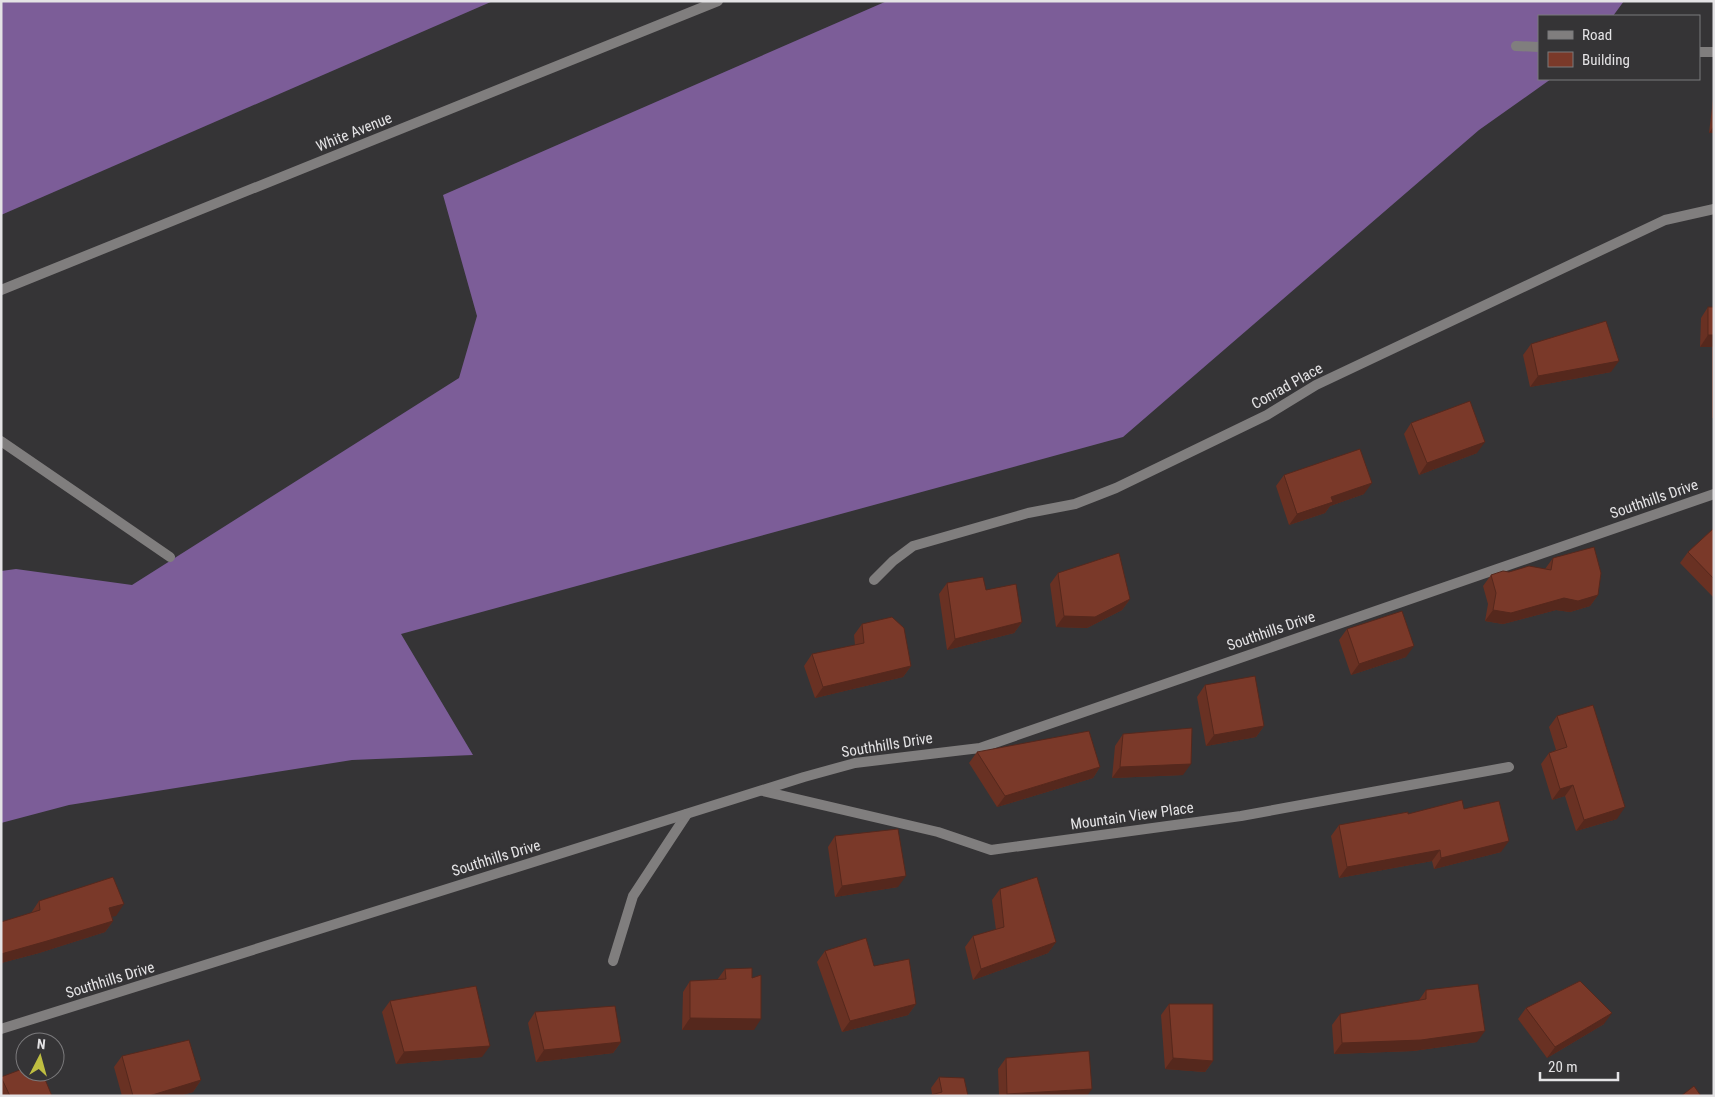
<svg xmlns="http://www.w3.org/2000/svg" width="1715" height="1097" viewBox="0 0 1715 1097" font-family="'Roboto Condensed',sans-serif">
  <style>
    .forest { fill: #7c5d98 }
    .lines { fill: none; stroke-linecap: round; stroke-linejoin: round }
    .minor { stroke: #807e7e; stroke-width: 10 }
    .wall { fill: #693123 }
    .shaded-wall { fill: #55281d }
    .building { fill: #7a3929; stroke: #55281d }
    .labels { text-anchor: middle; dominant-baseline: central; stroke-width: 4; stroke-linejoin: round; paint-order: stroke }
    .street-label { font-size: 15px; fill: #e4e3e5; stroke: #353436 }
  </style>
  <rect width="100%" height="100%" fill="#353436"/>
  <g class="forest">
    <path d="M1 1H493L1 215Z"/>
    <path d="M887 1H1624L1613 16H1539V79H1551L1479 130 1123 437 401 634 473 755 352 760 69 805 1 823V571L16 569 132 585 459 378 477 316 443 195Z"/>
  </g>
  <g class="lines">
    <g class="minor">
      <path d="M1516 46 1539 47"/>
      <path d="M1699 52H1714"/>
      <path d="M1 290 718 1"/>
      <path d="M1 441 170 557"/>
      <path d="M874 580 893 561 913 546 1028 513 1075 504 1116 488 1267 415 1316 385 1665 220 1714 209"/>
      <path d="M763 791 938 832 991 850 1241 816 1509 767"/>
      <path d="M613 961 633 896 687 814"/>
      <path d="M1 1029 804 777 855 763 980 748 1714 494"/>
    </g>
  </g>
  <g class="wall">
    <path d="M1714 91V133H1709Z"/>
    <path d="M1708 307H1714V418H1712V347H1700L1701 318Z"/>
    <path d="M1531 344 1611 372 1530 387 1523 355Z"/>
    <path d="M1411 423 1477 453 1419 475 1404 434Z"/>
    <path d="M1284 475 1364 494 1330 506 1325 513 1289 525 1276 486Z"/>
    <path d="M1714 528V598L1680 563 1688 552Z"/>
    <path d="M1553 558 1598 595 1590 606 1570 612 1556 610 1503 624 1485 621 1488 604 1483 586 1491 575 1545 569Z"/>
    <path d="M1058 573 1130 599 1122 610 1087 628 1056 627 1050 584Z"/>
    <path d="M947 583 1022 622 1014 633 947 650 939 594Z"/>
    <path d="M862 624 911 666 903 677 815 698 804 666 812 654 855 645 854 635Z"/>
    <path d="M1347 629 1406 657 1351 675 1339 640Z"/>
    <path d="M1205 685 1264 726 1256 737 1206 746 1197 697Z"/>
    <path d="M1557 716 1617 819 1576 831 1565 796 1552 800 1541 764 1549 753 1556 750 1549 727Z"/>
    <path d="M1123 734 1183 775 1112 778 1115 746Z"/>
    <path d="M977 752 1100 767 1093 778 997 807 969 763Z"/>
    <path d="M1464 809 1501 852 1434 869 1432 861 1339 878 1331 836 1339 825 1408 814Z"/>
    <path d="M835 836 898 887 835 897 828 847Z"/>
    <path d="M1000 889 1056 942 1048 953 973 980 965 947 973 936 996 930 992 900Z"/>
    <path d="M39 901 116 916H112L113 921 105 932 39 953 1 963V922L31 913Z"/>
    <path d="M825 951 874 966 916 1004 908 1015 842 1032 817 962Z"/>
    <path d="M725 969 754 1030H682L683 992 690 981 717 980Z"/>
    <path d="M1426 990 1477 1042 1413 1051 1334 1054 1332 1025 1340 1014 1419 1000Z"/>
    <path d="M390 1001 482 1057 396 1064 382 1012Z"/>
    <path d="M1169 1004 1213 1061 1205 1072 1165 1069 1161 1015Z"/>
    <path d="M1526 1008 1604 1024 1547 1058 1518 1019Z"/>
    <path d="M535 1012 621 1042 613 1053 536 1062 528 1023Z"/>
    <path d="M122 1056 201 1080 193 1092 179 1096H122L114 1067Z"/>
    <path d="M1006 1058 1087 1096H999L998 1069Z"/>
    <path d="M1 1077 52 1096H1Z"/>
    <path d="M939 1077 968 1096 932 1094 931 1088Z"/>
  </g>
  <g class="shaded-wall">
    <path d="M1714 126V133H1709Z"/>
    <path d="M1708 335H1714V345L1712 347H1700Z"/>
    <path d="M1619 361 1611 372 1530 387 1538 376Z"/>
    <path d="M1485 442 1477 453 1419 475 1427 463Z"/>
    <path d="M1372 483 1364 494 1330 506 1325 513 1289 525 1297 514 1331 497Z"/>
    <path d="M1598 595 1590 606 1570 612 1556 610 1503 624 1485 621 1493 610 1564 598Z"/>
    <path d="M1130 599 1122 610 1087 628 1056 627 1064 616Z"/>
    <path d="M1022 622 1014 633 947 650 955 639Z"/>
    <path d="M1414 646 1406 657 1351 675 1359 664Z"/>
    <path d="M911 666 903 677 815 698 823 687Z"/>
    <path d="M1264 726 1256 737 1206 746 1214 735Z"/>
    <path d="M1191 764 1183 775 1112 778 1120 767Z"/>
    <path d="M1100 767 1093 778 997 807 1005 796Z"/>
    <path d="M1573 785 1565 796 1552 800 1560 789Z"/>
    <path d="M1625 807 1617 819 1576 831 1584 820Z"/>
    <path d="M1509 841 1501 852 1434 869 1441 858Z"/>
    <path d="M1440 850 1432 861 1339 878 1347 867Z"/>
    <path d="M906 876 898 887 835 897 842 886Z"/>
    <path d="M124 904 116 916 101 919 109 908Z"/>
    <path d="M113 921 105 932 39 953 1 963V954Z"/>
    <path d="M1056 942 1048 953 973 980 981 969Z"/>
    <path d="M916 1004 908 1015 842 1032 850 1021Z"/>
    <path d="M1612 1013 1604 1024 1547 1058 1555 1047Z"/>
    <path d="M690 1018 761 1019 754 1030H682Z"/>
    <path d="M1485 1031 1477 1042 1413 1051 1334 1054 1342 1043Z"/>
    <path d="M621 1042 613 1053 536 1062 544 1050Z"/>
    <path d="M490 1046 482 1057 396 1064 404 1052Z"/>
    <path d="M1173 1058 1213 1061 1205 1072 1165 1069Z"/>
    <path d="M201 1080 193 1092 179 1096H149Z"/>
    <path d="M1092 1089 1087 1096H1005L1007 1094Z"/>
  </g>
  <g class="building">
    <rect x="1708" y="307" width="6" height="28"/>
    <path d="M1606 321 1619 361 1538 376 1531 344Z"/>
    <path d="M1470 401 1485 442 1427 463 1411 423Z"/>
    <path d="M1360 449 1372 483 1331 497 1333 502 1297 514 1284 475Z"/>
    <path d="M1714 528V579L1688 552Z"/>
    <path d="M1594 547 1601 573 1598 595 1578 601 1564 598 1511 613 1493 610 1496 593 1491 575 1503 571 1509 572 1529 566 1551 570 1553 558Z"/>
    <path d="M1119 553 1130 599 1095 617 1064 616 1058 573Z"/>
    <path d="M983 577 986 590 1016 584 1022 622 955 639 947 583Z"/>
    <path d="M1402 611 1414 646 1359 664 1347 629Z"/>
    <path d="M892 617 904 628 911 666 823 687 812 654 864 643 862 624Z"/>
    <path d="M1255 676 1264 726 1214 735 1205 685Z"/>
    <path d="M1593 705 1625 807 1584 820 1573 785 1560 789 1549 753 1567 747 1557 716Z"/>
    <path d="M1192 728 1191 764 1120 767 1123 734Z"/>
    <path d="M1089 731 1100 767 1005 796 977 752Z"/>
    <path d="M1462 800 1464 809 1499 801 1509 841 1441 858 1440 850 1347 867 1339 825 1408 812V814Z"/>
    <path d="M898 829 906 876 842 886 835 836Z"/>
    <path d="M113 877 124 904 109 908 113 921 47 941 1 954V922L40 910 39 901Z"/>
    <path d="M1037 877 1056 942 981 969 973 936 1004 927 1000 889Z"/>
    <path d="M866 938 874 966 909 959 916 1004 850 1021 825 951Z"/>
    <path d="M752 968V978L761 975V1019L690 1018V981L726 979 725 969Z"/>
    <path d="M1580 981 1612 1013 1555 1047 1526 1008Z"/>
    <path d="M1478 984 1485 1031 1421 1040 1342 1043 1340 1014 1426 999V990Z"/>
    <path d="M476 986 490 1046 404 1052 390 1001Z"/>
    <path d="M1169 1004H1213V1061L1173 1058Z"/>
    <path d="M615 1006 621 1042 544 1050 535 1012Z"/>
    <path d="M189 1040 201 1080 149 1096H133L122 1056Z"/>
    <path d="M1089 1051 1092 1089 1007 1094 1006 1058Z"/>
    <path d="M25 1068V1072H42L52 1096H10L1 1077Z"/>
    <path d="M939 1077 964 1078 968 1096H927L942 1092Z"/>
    <path d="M1694 1086 1701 1096H1681Z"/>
  </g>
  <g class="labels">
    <g class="street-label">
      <text transform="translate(354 132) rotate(-22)">White Avenue</text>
      <text transform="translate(1287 386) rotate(-29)">Conrad Place</text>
      <text transform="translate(1654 499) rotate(-19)">Southhills Drive</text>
      <text transform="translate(1271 631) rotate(-19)">Southhills Drive</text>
      <text transform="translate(887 745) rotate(-9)">Southhills Drive</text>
      <text transform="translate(1132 816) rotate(-8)">Mountain View Place</text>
      <text transform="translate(496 858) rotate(-17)">Southhills Drive</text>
      <text transform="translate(110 980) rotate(-17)">Southhills Drive</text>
    </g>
  </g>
  <rect width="1715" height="1097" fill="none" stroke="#e4e3e5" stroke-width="5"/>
  <rect x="1538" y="15" width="162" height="65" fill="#353436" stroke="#7b7a7c"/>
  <rect x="1548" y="31" width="25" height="8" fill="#807e7e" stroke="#7b7a7c"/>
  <text x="1582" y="40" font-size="15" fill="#e4e3e5">Road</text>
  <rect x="1548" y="52" width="25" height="15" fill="#7a3929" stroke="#7b7a7c"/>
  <text x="1582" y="65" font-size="15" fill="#e4e3e5">Building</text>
  <g transform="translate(40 1057) rotate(6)"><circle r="24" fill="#353436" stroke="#7b7a7c"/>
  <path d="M0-4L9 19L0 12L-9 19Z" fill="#bfbe41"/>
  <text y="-8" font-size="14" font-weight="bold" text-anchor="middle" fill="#e4e3e5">N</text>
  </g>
  <path d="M1540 1072v8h78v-8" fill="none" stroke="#e4e3e5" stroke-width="2.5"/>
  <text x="1548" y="1072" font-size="15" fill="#e4e3e5" stroke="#353436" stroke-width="4" paint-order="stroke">20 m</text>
</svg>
